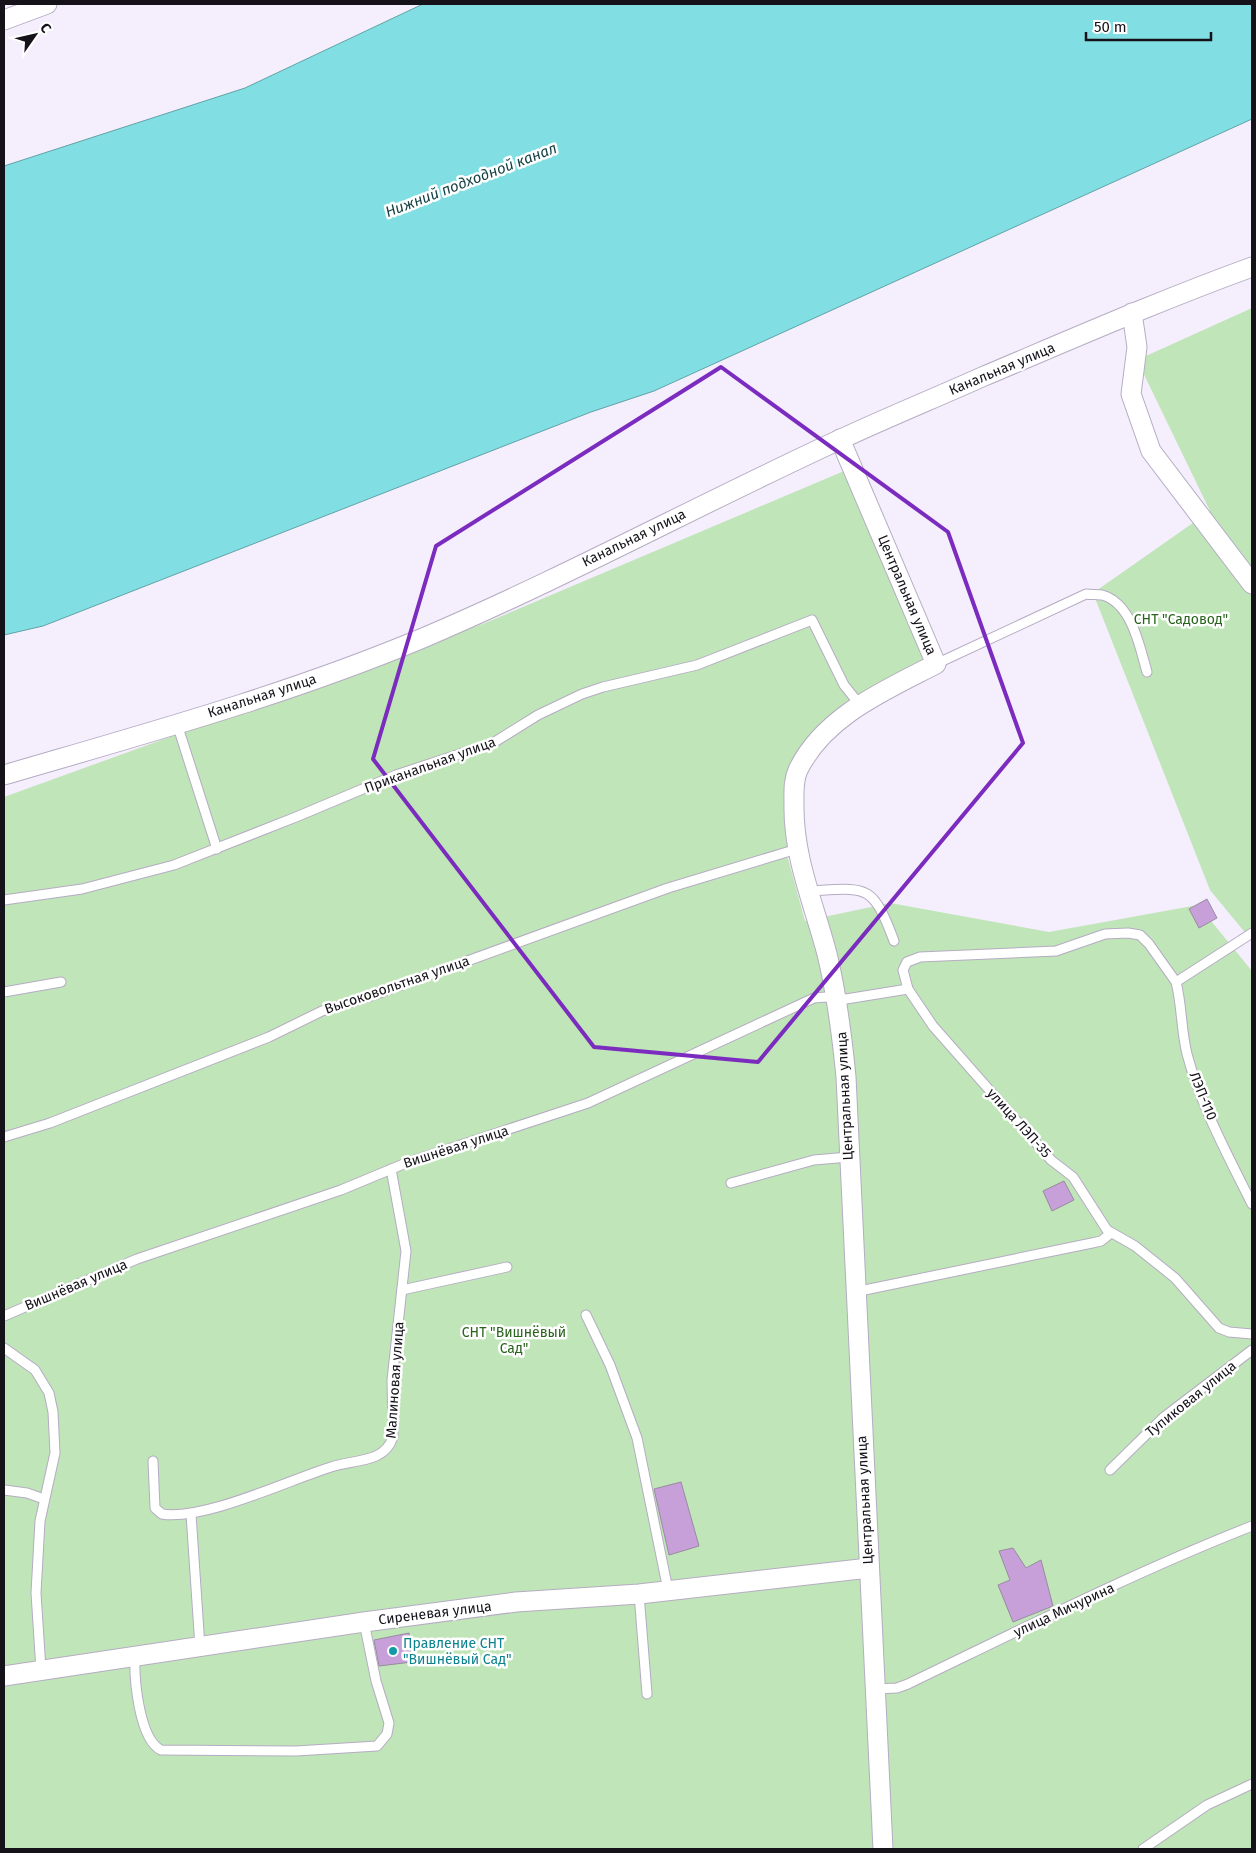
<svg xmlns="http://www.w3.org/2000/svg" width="1256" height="1853" viewBox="0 0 1256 1853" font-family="'Fira Sans',sans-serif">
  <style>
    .green { fill: #c0e5b8 }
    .water { fill: #81dfe3; stroke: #61a2a7 }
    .building { fill: #c7a0d9; stroke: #988a9f }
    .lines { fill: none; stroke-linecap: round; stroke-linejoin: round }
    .service-casing { stroke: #b5acc3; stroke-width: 11 }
    .minor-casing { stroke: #b5acc3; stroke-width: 21 }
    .service { stroke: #fff; stroke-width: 9 }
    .minor { stroke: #fff; stroke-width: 19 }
    .marked { fill: none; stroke: #7b2cbf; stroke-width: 4; stroke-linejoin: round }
    .culture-dot { fill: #0f9aa8; stroke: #fff; stroke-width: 2 }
    .labels { text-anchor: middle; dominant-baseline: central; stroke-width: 5; stroke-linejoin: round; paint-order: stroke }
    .street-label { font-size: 14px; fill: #15121a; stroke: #fff }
    .park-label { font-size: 14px; fill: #29631c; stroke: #fff }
    .culture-label { font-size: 14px; fill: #0d838f; stroke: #fff; text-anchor: start }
    .water-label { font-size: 15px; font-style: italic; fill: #123f41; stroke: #fff }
  </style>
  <rect width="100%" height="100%" fill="#f5eefd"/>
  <g class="green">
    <path d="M1252 308V941L1210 890 1093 593 1210 511 1137 360Z"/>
    <path d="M844 471 917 628 925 674 835 726 792 774 787 855 805 921 890 903 1049 932 1198 905 1252 971V1849H4V797L485 623Z"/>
  </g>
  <path class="water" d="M423 4H1252V119L654 391 591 412 43 626 4 635V166L245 88Z"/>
  <g class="building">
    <path d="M1207 899 1217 918 1199 928 1189 909Z"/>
    <path d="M1064 1181 1074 1200 1052 1211 1043 1191Z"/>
    <path d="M681 1482 699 1546 669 1555 654 1489Z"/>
    <path d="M1013 1548 1026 1568 1041 1560 1053 1606 1013 1622 998 1585 1010 1580 999 1551Z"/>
    <path d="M409 1633 412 1662 379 1666 374 1640Z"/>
  </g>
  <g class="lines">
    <g class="service-casing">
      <g id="service">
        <path d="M936 664 1086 594C1091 595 1097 594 1102 595 1132 603 1140 648 1147 672"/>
        <path d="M177 724 217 849"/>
        <path d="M808 891C867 888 872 882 894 941"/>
        <path d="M4 900 82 889 174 865 296 817 396 775 493 743 538 715 582 694 603 687 697 665 812 620 844 685 860 705"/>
        <path d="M1252 933 1176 982 1149 944 1140 935 1128 933 1105 934 1056 951 920 957 907 962 903 970 908 989 933 1026 1051 1160 1073 1177 1107 1230 1135 1246 1175 1278 1219 1328 1229 1332 1252 1334"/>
        <path d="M1176 982C1182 1005 1181 1030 1187 1054 1200 1104 1229 1158 1252 1204"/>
        <path d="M4 992 61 982"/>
        <path d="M4 1137 50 1123 269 1037 322 1011 371 996 668 888 797 849"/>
        <path d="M731 1183 814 1160 849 1157"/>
        <path d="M402 1290 507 1267"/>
        <path d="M855 1292 1092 1243 1101 1241 1111 1233"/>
        <path d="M586 1315 610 1365 637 1438 668 1590"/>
        <path d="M4 1316 137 1259 341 1190 406 1163 588 1103 814 998 826 997 846 999 908 989"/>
        <path d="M4 1348 35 1370 49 1393 53 1412 55 1453 40 1521 36 1593 41 1670"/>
        <path d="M153 1461 155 1508 162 1514C203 1521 289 1480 331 1467 346 1462 362 1462 376 1456 385 1452 390 1446 393 1437L392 1380 406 1251 391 1169"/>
        <path d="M1110 1470 1164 1417 1252 1350"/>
        <path d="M4 1490 27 1493 44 1499"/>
        <path d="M191 1514 200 1647"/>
        <path d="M639 1594 647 1694"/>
        <path d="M135 1656C134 1679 139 1739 161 1750L296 1751 377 1746 387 1734 389 1723 376 1681 364 1622"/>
        <path d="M876 1689 897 1688 908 1684C1022 1629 1135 1572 1252 1526"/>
        <path d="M1143 1849 1207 1805 1252 1784"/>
      </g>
    </g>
    <g class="minor-casing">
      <g id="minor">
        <path d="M4 20 47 4"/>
        <path d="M1132 313 1137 347 1131 394 1151 451 1252 584"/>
        <path d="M840 439 936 664C886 690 824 716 798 770 793 781 794 793 794 804 793 857 814 904 827 954 837 995 842 1036 846 1077L883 1849"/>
        <path d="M4 775C144 734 287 695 423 638 564 578 700 504 839 440 886 418 935 398 982 377 1072 339 1161 300 1252 267"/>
        <path d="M4 1676 364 1622 516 1602 639 1594 869 1568"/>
      </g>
    </g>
    <use href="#service" class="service"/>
    <use href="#minor" class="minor"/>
  </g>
  <path class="marked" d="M721 367 948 532 1023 743 758 1062 594 1047 373 759 436 546Z"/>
  <circle class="culture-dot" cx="393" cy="1651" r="5"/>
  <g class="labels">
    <g class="street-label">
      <text transform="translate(1002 369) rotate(-23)">Канальная улица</text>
      <text transform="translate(634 538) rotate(-26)">Канальная улица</text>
      <text transform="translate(907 595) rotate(67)">Центральная улица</text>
      <text transform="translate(262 696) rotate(-18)">Канальная улица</text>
      <text transform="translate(430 765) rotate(-20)">Приканальная улица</text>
      <text transform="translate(397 985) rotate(-19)">Высоковольтная улица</text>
      <text transform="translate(845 1096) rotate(-93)">Центральная улица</text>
      <text transform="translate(1203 1096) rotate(68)">ЛЭП-110</text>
      <text transform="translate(1019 1123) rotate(48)">улица ЛЭП-35</text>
      <text transform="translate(456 1147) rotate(-18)">Вишнёвая улица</text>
      <text transform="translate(76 1285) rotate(-23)">Вишнёвая улица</text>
      <text transform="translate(395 1380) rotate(-86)">Малиновая улица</text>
      <text transform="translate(1191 1399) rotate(-39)">Тупиковая улица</text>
      <text transform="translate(865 1500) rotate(-93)">Центральная улица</text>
      <text transform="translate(1064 1610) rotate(-25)">улица Мичурина</text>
      <text transform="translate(435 1613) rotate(-7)">Сиреневая улица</text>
    </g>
    <g class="park-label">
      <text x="1181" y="619">СНТ "Садовод"</text>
      <text x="514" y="1332">СНТ "Вишнёвый<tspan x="514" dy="16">Сад"</tspan></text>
    </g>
    <g class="culture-label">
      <text x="403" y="1643">Правление СНТ<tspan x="403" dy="16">"Вишнёвый Сад"</tspan></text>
    </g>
    <g class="water-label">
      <text transform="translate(471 180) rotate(-21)">Нижний подходной канал</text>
    </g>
  </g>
  <rect width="1256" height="1853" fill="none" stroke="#15121a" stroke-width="10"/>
  <g transform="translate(35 35) rotate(56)" stroke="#ffffff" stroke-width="4" paint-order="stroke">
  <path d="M0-4L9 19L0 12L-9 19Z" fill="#15121a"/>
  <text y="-8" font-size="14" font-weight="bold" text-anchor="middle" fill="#15121a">С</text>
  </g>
  <path d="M1086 32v8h125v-8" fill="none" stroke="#15121a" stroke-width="2.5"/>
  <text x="1094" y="32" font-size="15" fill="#15121a" stroke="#ffffff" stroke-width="4" paint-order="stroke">50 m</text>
</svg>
